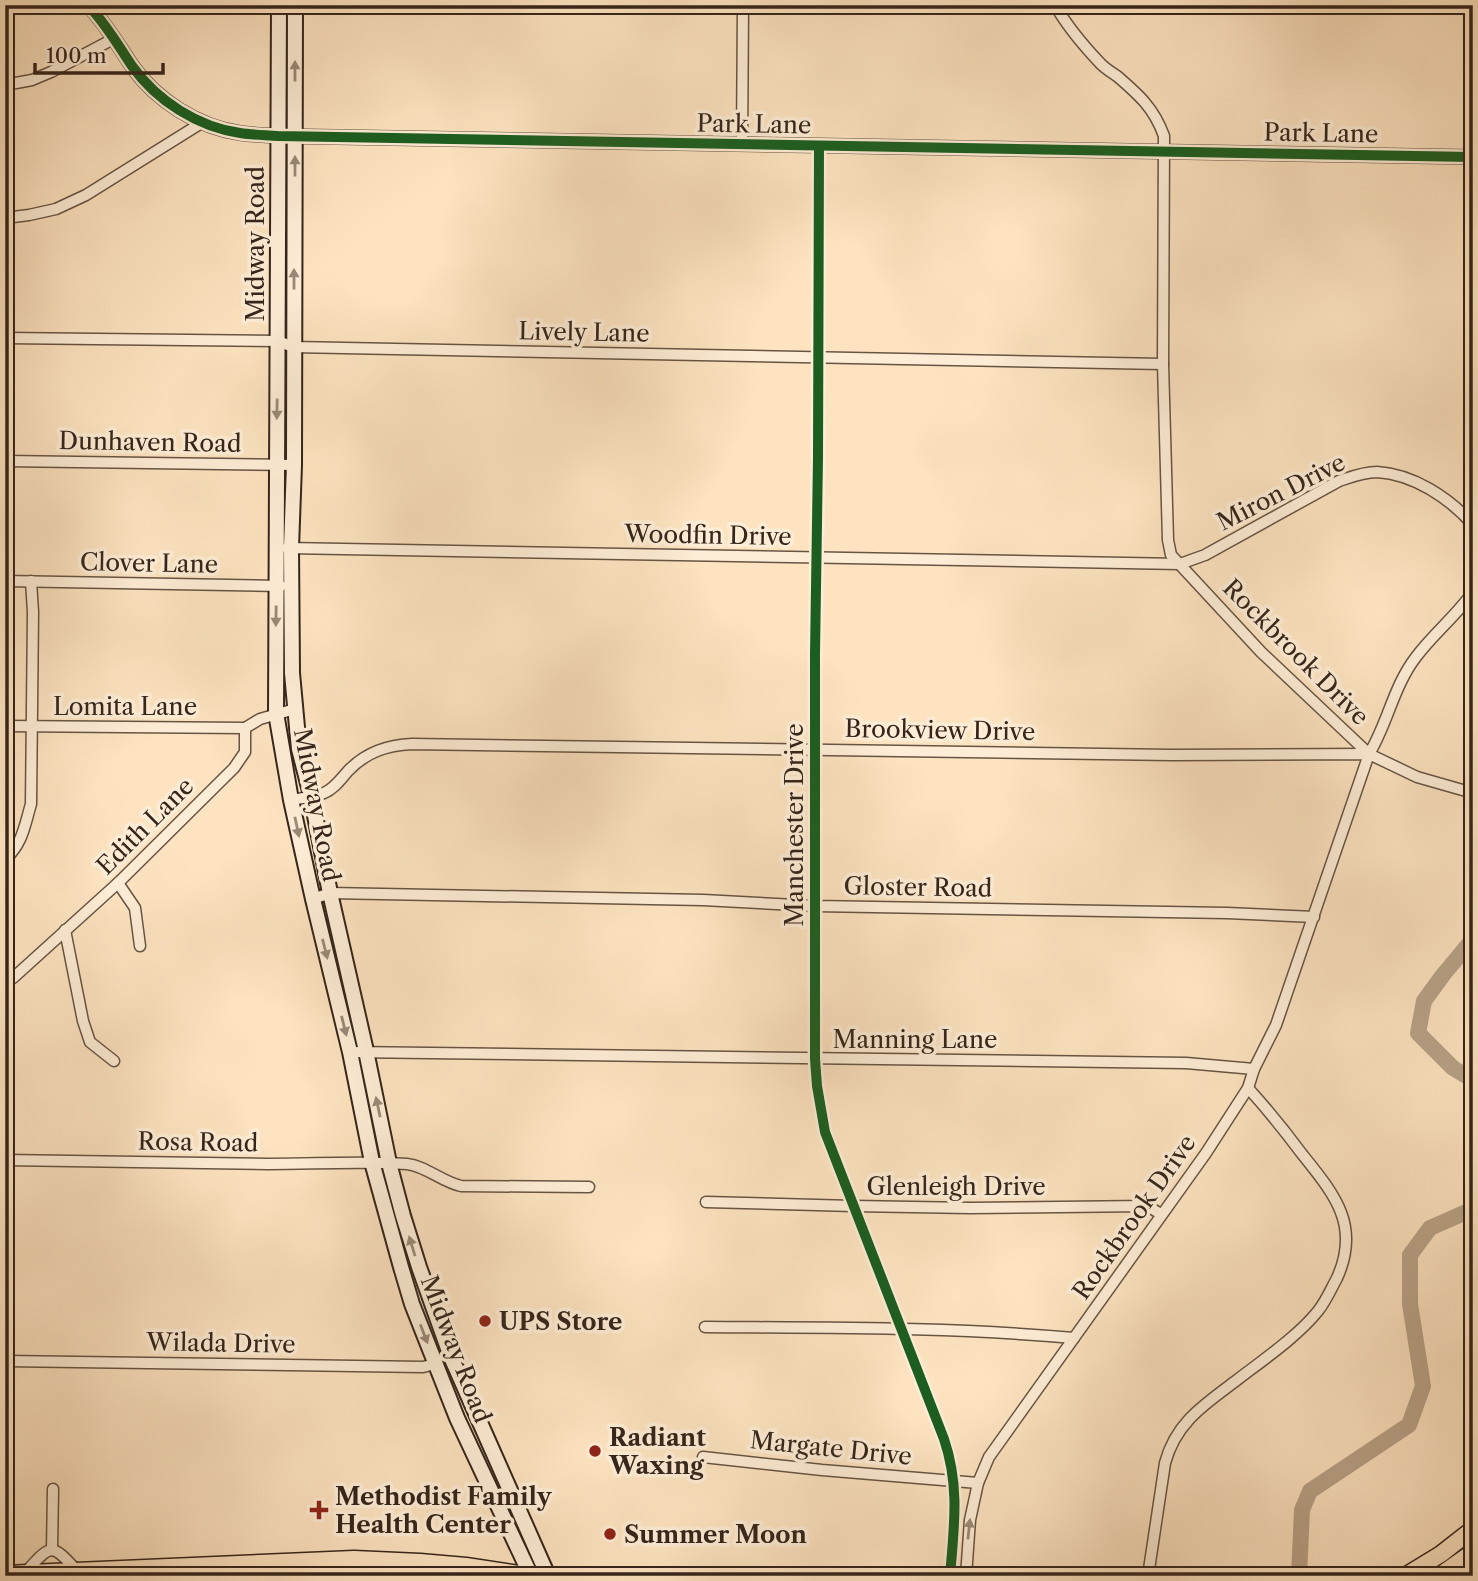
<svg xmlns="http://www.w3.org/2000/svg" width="1478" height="1581" viewBox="0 0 1478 1581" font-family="'Libre Caslon Text',serif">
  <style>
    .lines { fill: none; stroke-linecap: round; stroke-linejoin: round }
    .river { stroke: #b9a288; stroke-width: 16 }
    .minor-casing { stroke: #675444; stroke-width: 13 }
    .tertiary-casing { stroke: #675444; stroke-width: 16 }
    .secondary-casing { stroke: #35251b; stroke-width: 18 }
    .primary-casing { stroke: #35251b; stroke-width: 19 }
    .minor { stroke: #feedd6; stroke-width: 10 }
    .tertiary { stroke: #feedd6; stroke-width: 12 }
    .secondary { stroke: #feedd6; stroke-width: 14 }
    .primary { stroke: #fde3c0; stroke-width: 16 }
    .cycleway-casing { stroke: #feedd6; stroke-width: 15 }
    .cycleway { stroke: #1b5e20; stroke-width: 10 }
    .oneway { fill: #9a8978 }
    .poi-dot { fill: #8f2418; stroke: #feedd6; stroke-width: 2.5 }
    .labels { text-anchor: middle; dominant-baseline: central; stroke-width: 7; stroke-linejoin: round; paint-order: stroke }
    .street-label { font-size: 24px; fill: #35251b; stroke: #feedd6 }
    .poi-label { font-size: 24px; font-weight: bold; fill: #35251b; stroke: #feedd6; text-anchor: start }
  </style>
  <rect width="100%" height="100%" fill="#fde3c0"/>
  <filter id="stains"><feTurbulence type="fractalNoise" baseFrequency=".00286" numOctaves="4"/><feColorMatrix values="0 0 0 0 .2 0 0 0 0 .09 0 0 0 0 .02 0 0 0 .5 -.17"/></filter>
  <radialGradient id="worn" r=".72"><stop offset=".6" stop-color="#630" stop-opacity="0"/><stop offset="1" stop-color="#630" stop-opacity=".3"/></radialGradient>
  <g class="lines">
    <g class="river">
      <path d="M1473 939 1443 975 1424 1001 1418 1033 1453 1068 1473 1080"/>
      <path d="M1299 1576 1302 1510 1310 1491 1409 1425 1423 1386 1410 1304V1255L1430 1228 1473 1209"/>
    </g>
    <g class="minor-casing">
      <g id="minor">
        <path d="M1055 5C1067 26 1083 45 1099 62 1104 68 1111 72 1117 76 1139 95 1154 108 1164 136L1163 364 1168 540 1171 555 1261 652 1369 754"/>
        <path d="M5 85 32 80 51 72 115 38"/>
        <path d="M742 145 743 5"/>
        <path d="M819 146 818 457 815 654V1059L817 1086 825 1132 944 1439C960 1486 954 1527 950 1576"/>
        <path d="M5 218 29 215 56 209 86 195 203 122"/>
        <path d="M5 338 278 341 293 347 1163 364"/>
        <path d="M5 461 294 465"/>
        <path d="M287 548 1180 564 1205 555 1339 481C1351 477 1363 472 1377 472 1413 474 1450 498 1473 525"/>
        <path d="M5 581 281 586"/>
        <path d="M5 726 245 728"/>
        <path d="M245 728 260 719 295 709"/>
        <path d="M291 800C301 798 315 797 324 793 334 789 341 779 348 771 366 752 387 745 412 744L1172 755 1369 754 1417 777 1473 793"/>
        <path d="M5 860C23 842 24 828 31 804L33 612 31 581"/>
        <path d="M118 883 135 908 140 946"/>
        <path d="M313 899 330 893 703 900 815 906 1227 913 1314 917"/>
        <path d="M65 930 83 1021 90 1042 114 1061"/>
        <path d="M13 978 118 883 234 768 245 752V728"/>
        <path d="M350 1052 1186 1063 1254 1069"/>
        <path d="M5 1160C93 1161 180 1163 268 1164 314 1164 360 1161 407 1164 426 1166 442 1182 461 1186L589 1187"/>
        <path d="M706 1202 853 1206 970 1208 1147 1206 1161 1214"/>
        <path d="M705 1327C828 1328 951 1327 1074 1338"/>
        <path d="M5 1361 423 1367 435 1364"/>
        <path d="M703 1457 822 1470 978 1483 989 1457 1206 1153 1248 1088 1254 1069 1276 1025 1369 754C1388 723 1393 687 1416 657 1433 634 1456 616 1473 592"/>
        <path d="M52 1550 53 1489"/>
        <path d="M25 1573C51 1544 51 1542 78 1572"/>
        <path d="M966 1576 970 1520 978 1483"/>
        <path d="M1148 1576 1165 1463C1176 1422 1205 1404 1237 1380 1263 1360 1298 1336 1318 1311 1326 1301 1331 1289 1337 1278 1361 1225 1334 1194 1302 1154 1285 1131 1267 1109 1248 1088"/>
      </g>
    </g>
    <g class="tertiary-casing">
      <path id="tertiary" d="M88 5C106 24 118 45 132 66 157 101 198 127 240 133 253 135 266 135 278 136L1473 157"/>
    </g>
    <g class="secondary-casing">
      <g id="secondary">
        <path d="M279 5 276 713 291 800 313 899 350 1052 372 1162 401 1267 412 1304 457 1418 531 1576"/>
        <path d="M295 5 294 465 291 548 292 673 299 749 311 795 330 893 366 1051 389 1163 403 1216 419 1267 451 1357 548 1576"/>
      </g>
    </g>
    <g class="primary-casing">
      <g id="primary">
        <path d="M5 1574 354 1559 420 1562 466 1566 532 1576"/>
        <path d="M307 1576 327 1570 339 1569"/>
        <path d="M1405 1576 1441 1554 1473 1529"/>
        <path d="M1439 1576 1473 1552"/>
      </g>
    </g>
    <use href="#minor" class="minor"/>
    <use href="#tertiary" class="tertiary"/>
    <use href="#secondary" class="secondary"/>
    <use href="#primary" class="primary"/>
    <g class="cycleway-casing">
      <g id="cycleway">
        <path d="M88 5C106 24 118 45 132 66 157 101 198 127 240 133 253 135 266 135 278 136L1473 157"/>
        <path d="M819 146 818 457 815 654V1059L817 1086 825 1132 944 1439C960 1486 954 1527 950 1576"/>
      </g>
    </g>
    <use href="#cycleway" class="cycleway"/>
  </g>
  <defs><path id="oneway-solid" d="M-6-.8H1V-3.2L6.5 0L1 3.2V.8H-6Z" transform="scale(1.75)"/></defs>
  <g class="oneway">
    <use href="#oneway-solid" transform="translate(295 71) rotate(-90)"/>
    <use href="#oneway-solid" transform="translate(295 166) rotate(-90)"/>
    <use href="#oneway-solid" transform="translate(294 279) rotate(-90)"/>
    <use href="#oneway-solid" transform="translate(277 409) rotate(91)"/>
    <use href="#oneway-solid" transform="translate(276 616) rotate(91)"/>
    <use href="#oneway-solid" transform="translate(297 827) rotate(78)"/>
    <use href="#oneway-solid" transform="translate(325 949) rotate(76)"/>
    <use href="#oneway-solid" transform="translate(344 1026) rotate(76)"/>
    <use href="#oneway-solid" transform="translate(378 1107) rotate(-102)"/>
    <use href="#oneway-solid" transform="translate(412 1246) rotate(-107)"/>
    <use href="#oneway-solid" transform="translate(424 1334) rotate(69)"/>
    <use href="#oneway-solid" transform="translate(969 1529) rotate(-84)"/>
  </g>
  <g class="poi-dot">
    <circle cx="485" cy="1321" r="7"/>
    <circle cx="595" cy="1451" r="7"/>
    <path d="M315.5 1499.5h7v7h7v7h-7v7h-7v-7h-7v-7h7z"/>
    <circle cx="610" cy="1534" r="7"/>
  </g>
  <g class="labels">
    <g class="street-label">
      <text transform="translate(754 124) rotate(1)">Park Lane</text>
      <text transform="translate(1321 133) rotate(1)">Park Lane</text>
      <text transform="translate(255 244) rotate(-90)">Midway Road</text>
      <text transform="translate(584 332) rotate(1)">Lively Lane</text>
      <text transform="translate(150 442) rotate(1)">Dunhaven Road</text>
      <text transform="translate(1281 492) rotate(-27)">Miron Drive</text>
      <text transform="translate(708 535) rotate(1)">Woodfin Drive</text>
      <text transform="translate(149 563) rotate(1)">Clover Lane</text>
      <text transform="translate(1296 652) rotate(45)">Rockbrook Drive</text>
      <text x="125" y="706">Lomita Lane</text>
      <text transform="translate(940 730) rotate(1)">Brookview Drive</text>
      <text transform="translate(317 805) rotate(79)">Midway Road</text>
      <text transform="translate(794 825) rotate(-90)">Manchester Drive</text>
      <text transform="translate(145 826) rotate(-45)">Edith Lane</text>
      <text transform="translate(918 887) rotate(1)">Gloster Road</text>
      <text x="915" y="1039">Manning Lane</text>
      <text transform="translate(198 1142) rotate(1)">Rosa Road</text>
      <text x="956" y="1186">Glenleigh Drive</text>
      <text transform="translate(1134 1217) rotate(-55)">Rockbrook Drive</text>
      <text transform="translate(221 1343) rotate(1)">Wilada Drive</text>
      <text transform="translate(456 1349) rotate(69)">Midway Road</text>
      <text transform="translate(831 1448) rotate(6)">Margate Drive</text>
    </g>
    <g class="poi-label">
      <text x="499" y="1321">UPS Store</text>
      <text x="609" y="1437">Radiant<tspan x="609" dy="28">Waxing</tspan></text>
      <text x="335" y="1496">Methodist Family<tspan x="335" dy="28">Health Center</tspan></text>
      <text x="624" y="1534">Summer Moon</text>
    </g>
  </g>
  <rect width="1478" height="1581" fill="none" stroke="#fde3c0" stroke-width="28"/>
  <rect x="7" y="7" width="1464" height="1567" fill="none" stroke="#35251b" stroke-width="3.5"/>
  <rect x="14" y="14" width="1450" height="1553" fill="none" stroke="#35251b" stroke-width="2"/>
  <path d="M35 63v10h128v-10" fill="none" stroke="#35251b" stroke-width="3.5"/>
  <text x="46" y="63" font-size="21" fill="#35251b" stroke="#feedd6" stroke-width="5" paint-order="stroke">100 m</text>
  <rect width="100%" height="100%" filter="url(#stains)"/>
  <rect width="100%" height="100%" fill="url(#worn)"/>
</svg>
